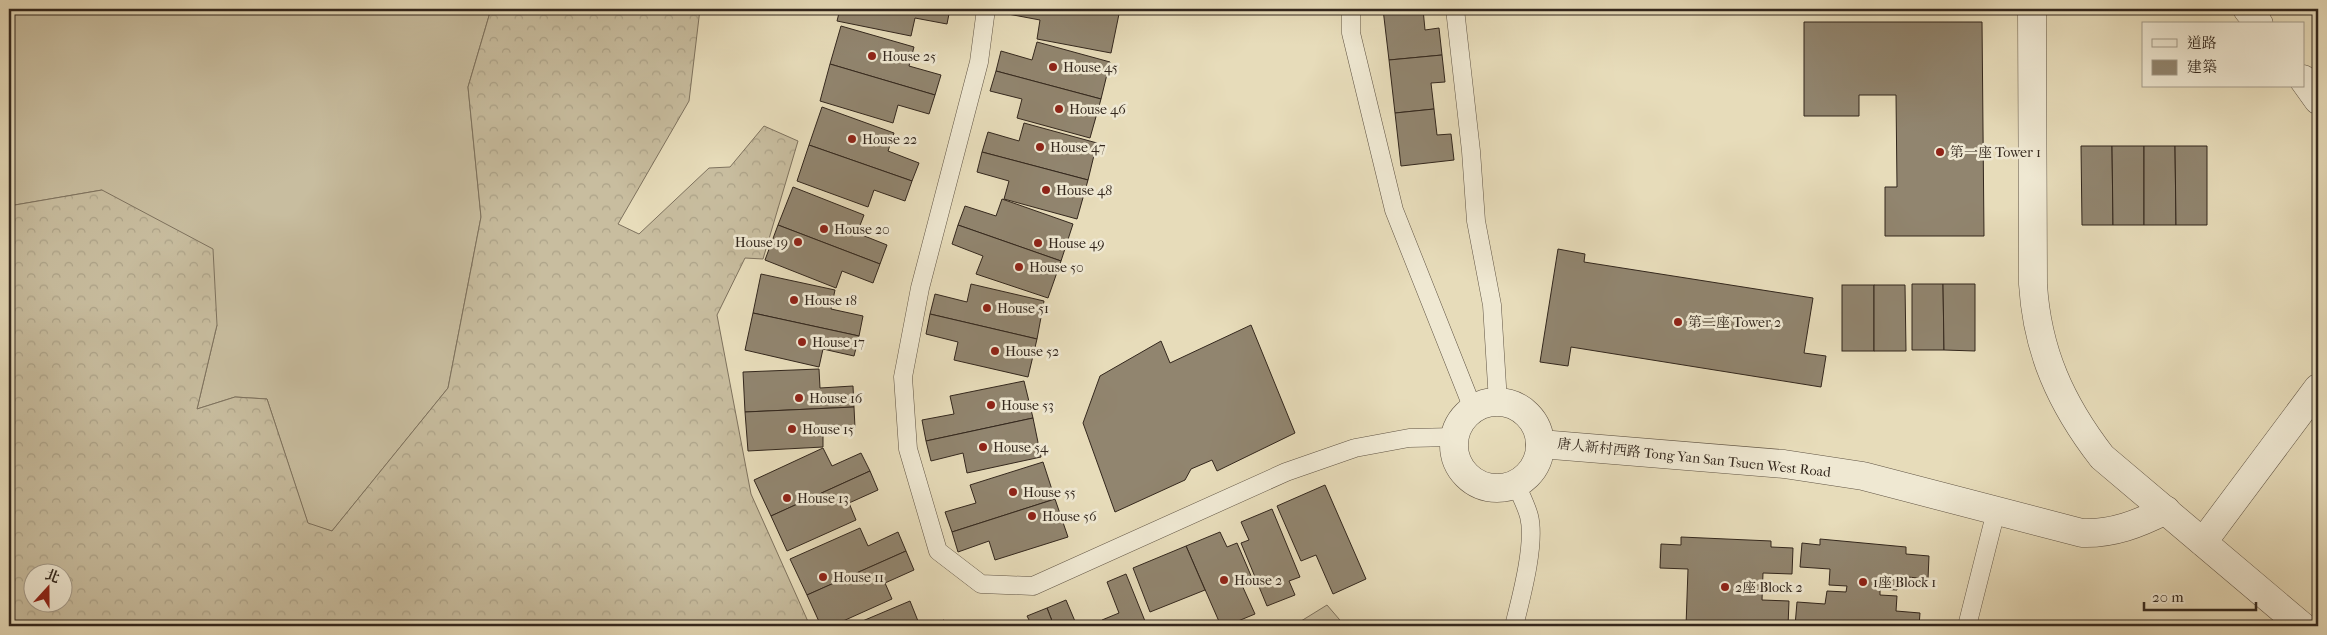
<svg xmlns="http://www.w3.org/2000/svg" width="2327" height="635" viewBox="0 0 2327 635" font-family="'IM FELL French Canon','Noto Serif TC',serif">
  <style>
    .grass { fill: #c8bd9f; stroke: #7e725e }
    .forest { fill: url(#forest-crowns); stroke: #7e725e; fill-rule: evenodd }
    .building { fill: #91856f; stroke: #33271d }
    .lines { fill: none; stroke-linecap: round; stroke-linejoin: round }
    .lane-casing { stroke: #605444; stroke-width: 19 }
    .street-casing { stroke: #605444; stroke-width: 29 }
    .lane { stroke: #efe8d2; stroke-width: 18 }
    .street { stroke: #efe8d2; stroke-width: 28 }
    .poi-dot { fill: #8f2418; stroke: #efe8d2; stroke-width: 2 }
    .labels { text-anchor: middle; dominant-baseline: central; stroke-width: 5; stroke-linejoin: round; paint-order: stroke }
    .poi-label { font-size: 14px; fill: #33271d; stroke: #efe8d2; text-anchor: start }
    .street-label { font-size: 14px; fill: #33271d; stroke: #efe8d2 }
  </style>
  <defs>
    <pattern id="forest-crowns" width="20" height="18" patternUnits="userSpaceOnUse" patternTransform="scale(1.25)"><rect width="20" height="18" fill="#c8bd9f"/><path d="M2 6a3 3 0 1 1 6 0M12 15a3 3 0 1 1 6 0" fill="none" stroke="#aca288"/></pattern>
  </defs>
  <rect width="100%" height="100%" fill="#e7dcba"/>
  <filter id="stains"><feTurbulence type="fractalNoise" baseFrequency=".004" numOctaves="4"/><feColorMatrix values="0 0 0 0 .2 0 0 0 0 .09 0 0 0 0 .02 0 0 0 .5 -.17"/></filter>
  <radialGradient id="worn" r=".72"><stop offset=".6" stop-color="#630" stop-opacity="0"/><stop offset="1" stop-color="#630" stop-opacity=".3"/></radialGradient>
  <g class="grass">
    <path d="M9 9H491L468 87 481 217 448 388 332 531 308 524 267 399 235 397 197 409 217 325 102 190 9 206Z"/>
    <path d="M1327 605 1345 626H1293Z"/>
    <path d="M1405 621 1438 623 1441 626H1366Z"/>
  </g>
  <path class="forest" d="M491 9H700L689 101 618 224 639 234 709 168 730 167 764 126 798 141 763 259 745 258 717 315 751 494 810 626H9V206L102 190 213 249 217 325 197 409 235 397 267 399 308 523 332 531 448 388 481 217 468 87ZM32 572H62V602H32Z"/>
  <g class="building">
    <path d="M840 9H950L947 24 915 18 911 36 837 21Z"/>
    <path d="M1009 9H1092L1119 14 1111 53 1037 39 1040 20 1008 14Z"/>
    <path d="M1092 9H1120L1119 14Z"/>
    <path d="M1383 9H1423L1425 30 1439 28 1442 55 1389 60Z"/>
    <path d="M1804 22H1982L1984 236H1885V187H1897L1896 95H1859V116H1804Z"/>
    <path d="M841 26 914 47 909 66 941 75 935 95 830 64Z"/>
    <path d="M1037 42 1110 62 1101 99 996 71 1001 51 1032 60Z"/>
    <path d="M1442 55 1445 82 1431 83 1434 109 1395 113 1389 60Z"/>
    <path d="M830 64 935 95 929 114 898 105 893 123 820 101Z"/>
    <path d="M996 71 1101 99 1090 138 1017 118 1022 99 990 91Z"/>
    <path d="M822 107 894 133 888 151 919 163 912 181 809 145Z"/>
    <path d="M1434 109 1437 135 1451 134 1454 160 1401 166 1395 113Z"/>
    <path d="M1024 123 1097 143 1088 180 982 152 988 132 1019 141Z"/>
    <path d="M809 145 912 181 905 201 874 190 868 207 797 181Z"/>
    <path d="M2081 146H2112L2113 225H2082Z"/>
    <path d="M2112 146H2144V225H2113Z"/>
    <path d="M2144 146H2175L2176 225H2144Z"/>
    <path d="M2175 146H2207V225H2176Z"/>
    <path d="M982 152 1088 180 1077 219 1004 199 1009 181 977 172Z"/>
    <path d="M793 187 864 215 857 233 887 245 880 264 778 225Z"/>
    <path d="M1002 199 1073 224 1061 261 958 225 965 206 996 216Z"/>
    <path d="M778 225 880 264 873 283 842 271 836 288 765 260Z"/>
    <path d="M958 225 1061 261 1048 298 976 274 983 256 952 244Z"/>
    <path d="M1558 249 1585 254 1584 262 1813 298 1804 353 1826 356 1821 387 1571 347 1568 366 1540 362Z"/>
    <path d="M761 274 835 290 831 309 863 316 859 336 753 313Z"/>
    <path d="M971 284 1044 301 1037 339 930 314 935 294 967 302Z"/>
    <path d="M1912 284H1943L1944 350H1912Z"/>
    <path d="M1943 284H1975V351L1944 350Z"/>
    <rect x="1842" y="285" width="32" height="66"/>
    <path d="M1874 285H1905L1906 351H1874Z"/>
    <path d="M753 313 859 336 854 356 823 349 819 367 745 350Z"/>
    <path d="M930 314 1037 339 1028 377 954 360 958 342 926 334Z"/>
    <path d="M1251 325 1295 433 1217 471 1212 460 1191 469 1185 480 1115 512 1083 423 1100 376 1161 341 1170 363Z"/>
    <path d="M819 369 820 388 853 386 854 407 745 412 743 372Z"/>
    <path d="M1024 381 1033 418 926 441 922 420 954 414 950 396Z"/>
    <path d="M854 407 855 428 823 429V447L748 451 745 412Z"/>
    <path d="M1033 418 1041 457 967 473 963 453 931 461 926 441Z"/>
    <path d="M823 448 832 466 861 453 870 471 771 516 754 480Z"/>
    <path d="M1043 462 1055 499 952 532 945 512 976 503 970 485Z"/>
    <path d="M870 471 878 490 849 503 856 520 787 551 771 516Z"/>
    <path d="M1325 485 1366 579 1333 594 1316 555 1301 561 1277 506Z"/>
    <path d="M1055 499 1068 537 995 560 989 541 958 552 952 532Z"/>
    <path d="M1272 509 1300 577 1289 581 1295 595 1267 606 1241 543 1249 540 1241 522Z"/>
    <path d="M860 528 868 546 898 532 906 551 807 595 790 559Z"/>
    <path d="M1220 532 1227 547 1237 543 1252 578 1241 583 1255 614 1226 626H1221L1186 546Z"/>
    <path d="M1681 537 1771 541V547L1793 548 1792 574 1763 573 1762 600 1789 601 1788 626H1686L1688 569 1660 568 1661 544 1681 545Z"/>
    <path d="M1820 539 1906 547V554L1929 556 1928 579 1898 576 1897 590 1880 589V595L1897 596 1896 611 1920 613 1919 626H1795L1797 602 1825 604 1827 591 1846 592 1847 586 1829 585 1830 569 1800 567 1802 543 1820 545Z"/>
    <path d="M1186 546 1205 590 1150 612 1133 568Z"/>
    <path d="M906 551 914 570 885 583 892 599 832 626H821L807 595Z"/>
    <path d="M1126 574 1147 626H1104L1102 620 1119 613 1107 582Z"/>
    <path d="M1066 600 1077 626H1054L1047 608Z"/>
    <path d="M910 601 920 626H853V625Z"/>
    <path d="M1047 608 1054 626H1032L1027 616Z"/>
    <path d="M944 620 947 626H930Z"/>
  </g>
  <g class="lines">
    <g class="lane-casing">
      <g id="lane">
        <path d="M986 9 979 62 920 288 903 377 908 449 938 551 981 584 1033 586 1286 472 1355 448 1409 438 1454 437"/>
        <path d="M1351 9V33L1394 210 1473 409"/>
        <path d="M1455 9 1471 151 1476 221 1492 305 1498 402"/>
        <path d="M1514 626C1521 598 1536 543 1529 516 1526 505 1520 494 1516 484"/>
        <path d="M1967 626 1996 511"/>
      </g>
    </g>
    <g class="street-casing">
      <g id="street">
        <path d="M2032 9 2033 284C2037 351 2061 404 2102 457L2302 626"/>
        <path d="M2247 9 2259 24"/>
        <path d="M2303 79 2318 100"/>
        <circle cx="1497" cy="445" r="43"/>
        <path d="M1540 444 1784 464 1863 476 2082 533C2113 534 2138 524 2166 510"/>
        <path d="M2203 542 2318 388"/>
      </g>
    </g>
    <use href="#lane" class="lane"/>
    <use href="#street" class="street"/>
  </g>
  <g class="poi-dot">
    <circle cx="872" cy="56" r="5"/>
    <circle cx="1053" cy="67" r="5"/>
    <circle cx="1059" cy="109" r="5"/>
    <circle cx="852" cy="139" r="5"/>
    <circle cx="1040" cy="147" r="5"/>
    <circle cx="1940" cy="152" r="5"/>
    <circle cx="1046" cy="190" r="5"/>
    <circle cx="824" cy="229" r="5"/>
    <circle cx="798" cy="242" r="5"/>
    <circle cx="1038" cy="243" r="5"/>
    <circle cx="1019" cy="267" r="5"/>
    <circle cx="794" cy="300" r="5"/>
    <circle cx="987" cy="308" r="5"/>
    <circle cx="1678" cy="322" r="5"/>
    <circle cx="802" cy="342" r="5"/>
    <circle cx="995" cy="351" r="5"/>
    <circle cx="799" cy="398" r="5"/>
    <circle cx="991" cy="405" r="5"/>
    <circle cx="792" cy="429" r="5"/>
    <circle cx="983" cy="447" r="5"/>
    <circle cx="1013" cy="492" r="5"/>
    <circle cx="787" cy="498" r="5"/>
    <circle cx="1032" cy="516" r="5"/>
    <circle cx="823" cy="577" r="5"/>
    <circle cx="1224" cy="580" r="5"/>
    <circle cx="1863" cy="582" r="5"/>
    <circle cx="1725" cy="587" r="5"/>
  </g>
  <g class="labels">
    <g class="poi-label">
      <text x="882" y="56">House 25</text>
      <text x="1063" y="67">House 45</text>
      <text x="1069" y="109">House 46</text>
      <text x="862" y="139">House 22</text>
      <text x="1050" y="147">House 47</text>
      <text x="1950" y="152">第一座 Tower 1</text>
      <text x="1056" y="190">House 48</text>
      <text x="834" y="229">House 20</text>
      <text x="788" y="242" text-anchor="end">House 19</text>
      <text x="1048" y="243">House 49</text>
      <text x="1029" y="267">House 50</text>
      <text x="804" y="300">House 18</text>
      <text x="997" y="308">House 51</text>
      <text x="1688" y="322">第二座 Tower 2</text>
      <text x="812" y="342">House 17</text>
      <text x="1005" y="351">House 52</text>
      <text x="809" y="398">House 16</text>
      <text x="1001" y="405">House 53</text>
      <text x="802" y="429">House 15</text>
      <text x="993" y="447">House 54</text>
      <text x="1023" y="492">House 55</text>
      <text x="797" y="498">House 13</text>
      <text x="1042" y="516">House 56</text>
      <text x="833" y="577">House 11</text>
      <text x="1234" y="580">House 2</text>
      <text x="1873" y="582">1座 Block 1</text>
      <text x="1735" y="587">2座 Block 2</text>
    </g>
    <g class="street-label">
      <text transform="translate(1694 458) rotate(6)">唐人新村西路 Tong Yan San Tsuen West Road</text>
    </g>
  </g>
  <rect width="2327" height="635" fill="none" stroke="#e7dcba" stroke-width="30"/>
  <rect x="10" y="10" width="2307" height="615" fill="none" stroke="#33271d" stroke-width="2.5"/>
  <rect x="15" y="15" width="2297" height="605" fill="none" stroke="#33271d"/>
  <rect x="2142" y="22" width="162" height="65" fill="#efe8d2" stroke="#a49b8a"/>
  <rect x="2152" y="39" width="25" height="8" fill="#efe8d2" stroke="#a49b8a"/>
  <text x="2187" y="48" font-size="15" fill="#33271d">道路</text>
  <rect x="2152" y="60" width="25" height="15" fill="#91856f" stroke="#a49b8a"/>
  <text x="2187" y="72" font-size="15" fill="#33271d">建築</text>
  <g transform="translate(48 588) rotate(21)"><circle r="24" fill="#efe8d2" stroke="#a49b8a"/>
  <path d="M0-4L9 19L0 12L-9 19Z" fill="#8f2418"/>
  <text y="-8" font-size="14" font-weight="bold" text-anchor="middle" fill="#33271d">北</text>
  </g>
  <path d="M2144 602v8h112v-8" fill="none" stroke="#33271d" stroke-width="2.5"/>
  <text x="2152" y="602" font-size="15" fill="#33271d" stroke="#efe8d2" stroke-width="4" paint-order="stroke">20 m</text>
  <rect width="100%" height="100%" filter="url(#stains)"/>
  <rect width="100%" height="100%" fill="url(#worn)"/>
</svg>
